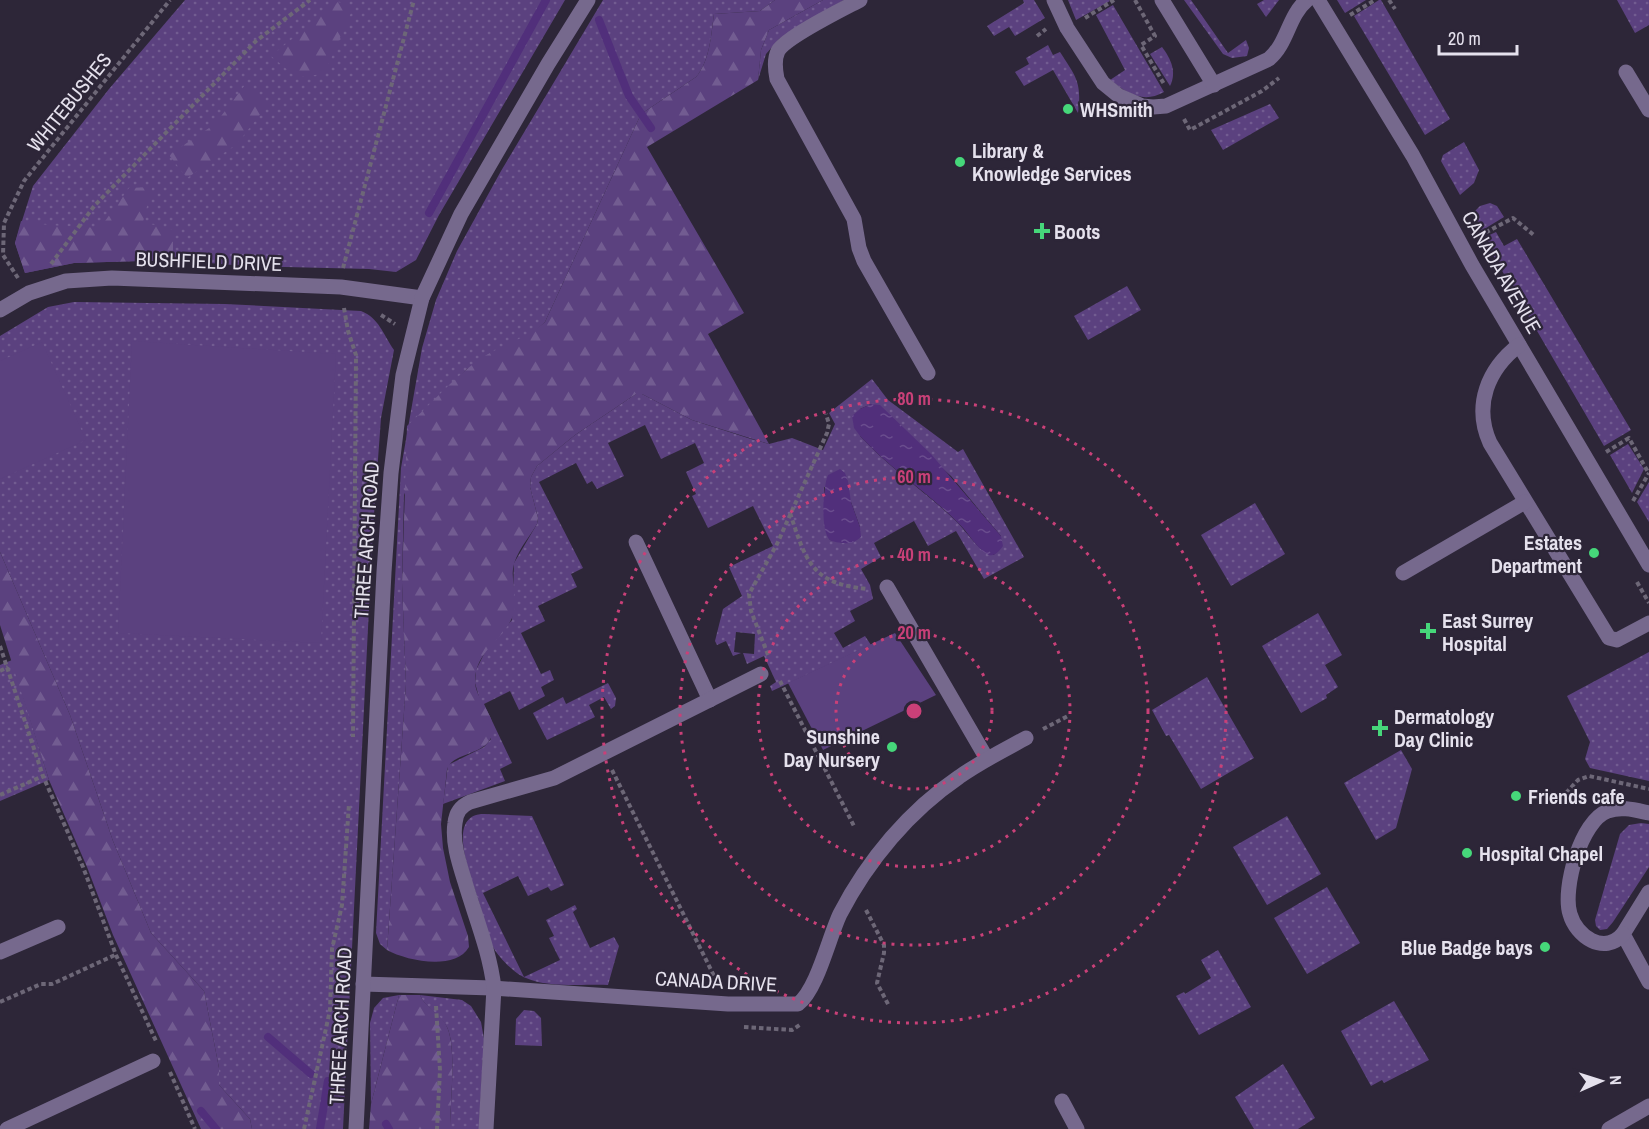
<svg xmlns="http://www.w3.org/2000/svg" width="1649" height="1129" viewBox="0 0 1649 1129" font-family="'Archivo Narrow',sans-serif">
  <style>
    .grass { fill: url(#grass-dots); fill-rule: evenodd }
    .forest { fill: url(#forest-firs) }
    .park { fill: #5b417f }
    .water { fill: url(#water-ripples) }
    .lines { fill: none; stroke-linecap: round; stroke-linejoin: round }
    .stream { stroke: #512f7b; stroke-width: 8 }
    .path { stroke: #6d6777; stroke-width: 4; stroke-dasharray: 4.5 3; stroke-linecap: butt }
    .minor { stroke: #76698d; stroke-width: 15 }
    .ring { fill: none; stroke: #c94078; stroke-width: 3; stroke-dasharray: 3 6 }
    .poi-dot { fill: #46d77a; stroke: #2d2638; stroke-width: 2 }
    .labels { text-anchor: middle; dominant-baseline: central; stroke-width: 4.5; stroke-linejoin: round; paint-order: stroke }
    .street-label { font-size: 20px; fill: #e5e1ed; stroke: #2d2638 }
    .poi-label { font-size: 20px; font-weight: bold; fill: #e5e1ed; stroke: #2d2638; text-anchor: start }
    .centre { fill: #c94078; stroke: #2d2638; stroke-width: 3 }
    .ring-label { font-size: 18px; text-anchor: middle; font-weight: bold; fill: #c94078; stroke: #2d2638; stroke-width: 4.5; stroke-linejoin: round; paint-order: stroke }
  </style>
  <defs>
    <pattern id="grass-dots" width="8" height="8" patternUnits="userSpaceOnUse" patternTransform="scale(1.5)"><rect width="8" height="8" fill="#5b417f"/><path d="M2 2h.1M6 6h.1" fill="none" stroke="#725c91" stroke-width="1.8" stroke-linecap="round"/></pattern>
    <pattern id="forest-firs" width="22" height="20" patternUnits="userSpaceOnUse" patternTransform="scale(1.5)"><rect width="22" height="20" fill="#5b417f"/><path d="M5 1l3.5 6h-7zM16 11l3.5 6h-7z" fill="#725c91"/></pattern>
    <pattern id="water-ripples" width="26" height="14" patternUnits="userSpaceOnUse" patternTransform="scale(1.5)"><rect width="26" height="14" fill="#512f7b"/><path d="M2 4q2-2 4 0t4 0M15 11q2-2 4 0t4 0" fill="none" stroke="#6a4d8e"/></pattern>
  </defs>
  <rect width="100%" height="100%" fill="#2d2638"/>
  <g class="grass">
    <path d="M185 0H565L439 215 416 260 396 272 369 269 245 266 173 260 74 263 25 273 15 243 33 186 109 89Z"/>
    <path d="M603 0H775L760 11 714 14C711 35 710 61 696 77L641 114 545 322 534 332 467 369 453 383 404 495 402 583 406 684 387 950 380 944 376 933 401 468 422 348 436 300 457 251 501 171Z"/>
    <path d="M823 0H844L779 39 766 54 758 80 761 50 769 30Z"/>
    <path d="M1023 0H1034L1045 18 1015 36 1009 27 994 36 987 26 1024 3Z"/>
    <path d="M1068 0H1109L1110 1 1076 20Z"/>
    <path d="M1184 0H1191L1228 53 1246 40 1249 48 1247 56 1232 58 1223 54Z"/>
    <path d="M1264 0H1279L1266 17 1257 4Z"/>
    <path d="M1337 0H1366L1345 13Z"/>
    <path d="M1379 0H1381L1450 119 1425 135 1354 16Z"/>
    <path d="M1617 0H1649V25L1635 33Z"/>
    <path d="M1113 5 1164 92C1143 104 1127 93 1110 80L1125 70 1096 15Z"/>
    <path d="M1048 45 1053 55 1060 52C1076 77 1082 82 1078 113L1053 70 1024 86 1015 72 1029 64 1026 58Z"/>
    <path d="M1162 47C1171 59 1177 72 1170 86L1150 54Z"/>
    <path d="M1270 104 1279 118 1223 150 1211 130Z"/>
    <path d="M1464 142 1479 170 1474 183 1460 195 1441 161 1443 155Z"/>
    <path d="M1490 203 1497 206 1504 217 1481 231 1473 220 1474 212 1480 206Z"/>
    <path d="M1496 232 1504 246 1517 239 1631 430 1604 446 1483 238Z"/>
    <path d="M1127 286 1141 310 1088 340 1074 316Z"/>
    <path d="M74 302 225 304 361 311C379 318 383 334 394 350L381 418 373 528 343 1129H252L250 1119 219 1085V1068L204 991 151 933 113 841 70 715 0 552V336L48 307Z"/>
    <path d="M872 379 888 400 958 452 963 449 1024 557 984 579 956 531 928 546 914 521 874 543 881 557 861 569 870 585 873 599 850 611 855 621 834 633 843 648 865 636 871 645 772 691 770 686 776 682 764 656 747 664 743 653 754 654 755 634 736 632 734 652 741 653 733 656 726 641 717 645 715 641 723 609 742 596 729 567 773 546 753 506 708 528 692 496 696 494 686 472 704 463 695 443 661 459 645 425 608 443 624 476 597 489 592 481 587 484 576 463 539 482 583 568 571 574 577 587 538 606 545 621 521 633 541 674 550 670 554 680 541 687 545 696 519 710 510 691 484 704 512 763 500 769 505 781 443 804 448 765 484 747 491 739 475 683 476 670 486 650 512 620 514 563 537 524 538 518 530 487 531 477 537 466 575 435 636 394H642L692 420 751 439 769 444 792 438 823 450 835 424 829 413ZM871 404 951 476 1001 536 994 555C982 556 966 531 957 522 926 492 889 468 860 436V409ZM824 487 851 502 860 527 845 543 830 540 825 527Z"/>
    <path d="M1628 444 1644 469 1632 493 1610 455Z"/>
    <path d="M1649 482V522L1637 502Z"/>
    <path d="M1255 503 1285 554 1231 586 1201 535Z"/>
    <path d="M1318 613 1342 655 1325 665 1338 687 1326 695 1327 698 1301 713 1262 646Z"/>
    <path d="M1649 652V781L1590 768 1585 759 1590 742 1567 696Z"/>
    <path d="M12 660 49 780 0 801V665Z"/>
    <path d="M1207 677 1254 758 1201 789 1169 735 1166 736 1152 710Z"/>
    <path d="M608 683 616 698 615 706 611 709 604 697 589 705 595 717 547 740 533 713 563 697 566 704Z"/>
    <path d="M1401 750 1412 769 1396 828 1376 840 1344 783Z"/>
    <path d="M484 814 532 816 564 885 551 891 548 887 528 896 518 876 483 893 524 977 560 960 549 938 554 936 546 920 575 905 577 909 573 912 590 948 614 937 619 946 608 985C584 984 548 988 526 978 515 974 499 958 493 947 486 933 483 915 478 899 472 879 444 814 484 814Z"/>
    <path d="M1287 816 1321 874 1267 905 1233 847Z"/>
    <path d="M1641 823 1649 824V867L1613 922 1607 929 1600 930 1596 926 1595 920 1620 834 1629 825Z"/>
    <path d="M1327 887 1360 943 1307 974 1274 918Z"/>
    <path d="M1218 950 1251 1007 1199 1035 1176 996 1184 992 1185 994 1211 978 1201 960Z"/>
    <path d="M399 995 371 1104 370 1023 374 1008 383 998Z"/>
    <path d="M420 995 462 1000 471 1006 481 1022 484 1039 479 1129H450C450 1104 457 1047 447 1027 440 1014 426 1009 420 995Z"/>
    <path d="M1394 1001 1429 1060 1384 1083 1382 1080 1371 1086 1341 1031Z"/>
    <path d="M524 1010 534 1011 541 1018 542 1046 515 1045 516 1019Z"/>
    <path d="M1283 1064 1315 1118 1298 1129H1254L1235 1097Z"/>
  </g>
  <g class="forest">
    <path d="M775 0H823L769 30 761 50 758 80 647 147 744 313 708 334 769 444 692 420 642 394H636L575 435 537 466 531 477 530 487 538 518 537 524C529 538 515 553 513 569 511 585 520 602 512 618 502 641 476 651 475 680 474 699 498 716 492 735 486 756 451 752 447 770L441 824 443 848 450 882 468 936 469 947C455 971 407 961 387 950L406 684 402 583 407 426C431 404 453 378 480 359 501 345 526 339 545 322L641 114 696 77C710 61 711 35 714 14L760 11Z"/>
    <path d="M338 2 354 6 324 74 296 77 271 56Z"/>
    <path d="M245 85 269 103 237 144 187 178 169 155 215 124Z"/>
    <path d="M152 187 143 222 173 230V260L74 263 25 273 15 243 21 221 48 225 100 228 129 188Z"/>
    <path d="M0 552 70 715 113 841 151 933 204 991 219 1068V1085L250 1119 252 1129H201L113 935 87 867 49 780 0 625Z"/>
    <path d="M399 995H420C426 1009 441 1013 447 1027 457 1048 450 1104 450 1129H369L371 1104Z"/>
  </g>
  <g class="park">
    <path d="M132 341 336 354 321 643 118 633Z"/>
    <path d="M42 342 86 440 0 479V361Z"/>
    <path d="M895 633 936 695 823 750 788 683Z"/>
  </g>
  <g class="water">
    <path d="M871 404 880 405 931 454 1001 536 1003 546C1000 550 995 557 989 555 979 551 970 536 963 528 932 495 891 470 860 436L854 428 852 416 860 409Z"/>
    <path d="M840 469 845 473 848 481 851 502 860 527 861 537C855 542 851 544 844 543 840 543 833 542 830 540 820 532 823 486 828 475Z"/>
  </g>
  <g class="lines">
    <g class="stream">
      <path d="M599 20 629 96 651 128"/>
      <path d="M429 213 546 0"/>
      <path d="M268 1037 311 1074"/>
      <path d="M201 1111 216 1129"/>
      <path d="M386 1124 389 1129"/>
      <path d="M320 1129 328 1081"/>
    </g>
    <g class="path">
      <path d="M1135 0 1155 36 1141 45 1164 84"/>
      <path d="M1389 0 1395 9"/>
      <path d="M1350 15 1375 0"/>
      <path d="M1085 18 1114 0"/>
      <path d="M1037 36 1046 29"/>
      <path d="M1184 119 1190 130 1262 91 1279 78"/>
      <path d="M1479 236 1513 218 1535 236"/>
      <path d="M51 264 95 205 256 41 310 0"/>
      <path d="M343 268 414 0"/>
      <path d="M18 278 3 255 4 223 24 181 170 0"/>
      <path d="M344 308 348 331 356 355 353 737"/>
      <path d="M381 315 395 324"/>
      <path d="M1606 452 1629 438 1649 474"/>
      <path d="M1633 501 1649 473"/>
      <path d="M790 513C806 561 811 584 868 589"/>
      <path d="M1637 582 1649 603"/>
      <path d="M0 646 43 776 83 867 116 955 156 1041"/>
      <path d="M768 655 751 611 749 594 777 544 827 433 829 424 826 414"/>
      <path d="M0 671 8 667"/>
      <path d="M780 681 855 828"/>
      <path d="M1043 729 1068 716"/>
      <path d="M612 770 718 984"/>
      <path d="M1566 793 1578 780 1589 776 1649 789"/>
      <path d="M0 795 43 776"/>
      <path d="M866 910 884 945V953L877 983 889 1006"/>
      <path d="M0 1002 41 984H52L115 955"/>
      <path d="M436 1006 440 1070 437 1129"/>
      <path d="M744 1027 792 1030 801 1024"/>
      <path d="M170 1072 195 1129"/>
      <path d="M304 1129 330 1010 332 949 342 905 349 804"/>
    </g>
    <g class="minor">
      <path d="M860 0C843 9 786 37 778 51 774 59 775 69 777 79L854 219 859 248 864 261 928 373"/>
      <path d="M1054 0 1067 28 1103 83 1119 96 1142 106 1153 107 1166 106 1269 59C1288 43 1288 16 1307 0"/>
      <path d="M1162 0 1214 85"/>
      <path d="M1318 0 1413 156 1472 265 1649 565"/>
      <path d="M1626 72 1649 110"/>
      <path d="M0 310 29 293 66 281 112 278 341 287 422 298"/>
      <path d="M1519 345C1488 369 1473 405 1490 443L1609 638 1617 640 1649 623"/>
      <path d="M636 542 710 700"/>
      <path d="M1403 573 1525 502"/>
      <path d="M887 587 987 759"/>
      <path d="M1649 892 1623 934 1649 982"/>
      <path d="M1623 934C1604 956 1576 936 1570 914 1562 889 1581 820 1608 811 1621 806 1635 810 1649 813"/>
      <path d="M0 952 58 927"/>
      <path d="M363 984 492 988 728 1004H798C817 990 829 937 840 914 868 860 909 811 959 777 980 762 1004 750 1026 738"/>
      <path d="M1062 1101 1077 1129"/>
      <path d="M7 1129 153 1061"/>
      <path d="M356 1129 384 572 391 473 403 375 422 298 461 214 548 64 588 0"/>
      <path d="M486 1129 494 988C490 952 475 916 465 882 459 863 452 842 455 823 456 812 461 806 470 802L554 778 761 674"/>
      <path d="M1609 1129 1649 1106"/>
    </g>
  </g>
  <g class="ring">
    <circle cx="914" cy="711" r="78"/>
    <circle cx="914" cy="711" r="156"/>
    <circle cx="914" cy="711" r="234"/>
    <circle cx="914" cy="711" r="312"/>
  </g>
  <g class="poi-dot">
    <circle cx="1068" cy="109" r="6"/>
    <circle cx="960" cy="162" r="6"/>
    <path d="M1039 222h6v6h6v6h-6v6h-6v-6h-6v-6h6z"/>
    <circle cx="1594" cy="553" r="6"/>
    <path d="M1425 622h6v6h6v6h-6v6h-6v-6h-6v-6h6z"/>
    <path d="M1377 719h6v6h6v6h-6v6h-6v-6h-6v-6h6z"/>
    <circle cx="892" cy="747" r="6"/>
    <circle cx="1516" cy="796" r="6"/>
    <circle cx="1467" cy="853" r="6"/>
    <circle cx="1545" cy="947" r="6"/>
  </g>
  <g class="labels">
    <g class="street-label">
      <text transform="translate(69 102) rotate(-51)">WHITEBUSHES</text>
      <text transform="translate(209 261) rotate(2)">BUSHFIELD DRIVE</text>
      <text transform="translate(1502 272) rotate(60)">CANADA AVENUE</text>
      <text transform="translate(366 540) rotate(-86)">THREE ARCH ROAD</text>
      <text transform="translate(716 981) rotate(3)">CANADA DRIVE</text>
      <text transform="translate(340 1026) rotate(-87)">THREE ARCH ROAD</text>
    </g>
    <g class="poi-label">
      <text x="1080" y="109">WHSmith</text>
      <text x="972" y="150">Library &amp;<tspan x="972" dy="23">Knowledge Services</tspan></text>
      <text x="1054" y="231">Boots</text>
      <text x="1582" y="542" text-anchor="end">Estates<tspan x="1582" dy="23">Department</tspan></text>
      <text x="1442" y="620">East Surrey<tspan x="1442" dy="23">Hospital</tspan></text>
      <text x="1394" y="716">Dermatology<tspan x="1394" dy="23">Day Clinic</tspan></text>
      <text x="880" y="736" text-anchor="end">Sunshine<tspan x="880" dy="23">Day Nursery</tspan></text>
      <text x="1528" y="796">Friends cafe</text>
      <text x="1479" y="853">Hospital Chapel</text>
      <text x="1533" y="947" text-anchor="end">Blue Badge bays</text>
    </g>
  </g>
  <circle cx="914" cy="711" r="9" class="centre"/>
  <g class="ring-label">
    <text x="914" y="405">80 m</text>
    <text x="914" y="483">60 m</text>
    <text x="914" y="561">40 m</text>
    <text x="914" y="639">20 m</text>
  </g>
  <g transform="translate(1601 1081) rotate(87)" stroke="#2d2638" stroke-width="4.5" paint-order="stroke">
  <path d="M0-4.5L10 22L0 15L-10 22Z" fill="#e5e1ed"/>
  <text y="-9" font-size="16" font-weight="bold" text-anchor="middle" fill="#e5e1ed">N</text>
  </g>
  <path d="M1439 45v9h78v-9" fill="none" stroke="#e5e1ed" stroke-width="3"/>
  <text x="1448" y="45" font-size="18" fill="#e5e1ed" stroke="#2d2638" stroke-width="4.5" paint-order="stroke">20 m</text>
</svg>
